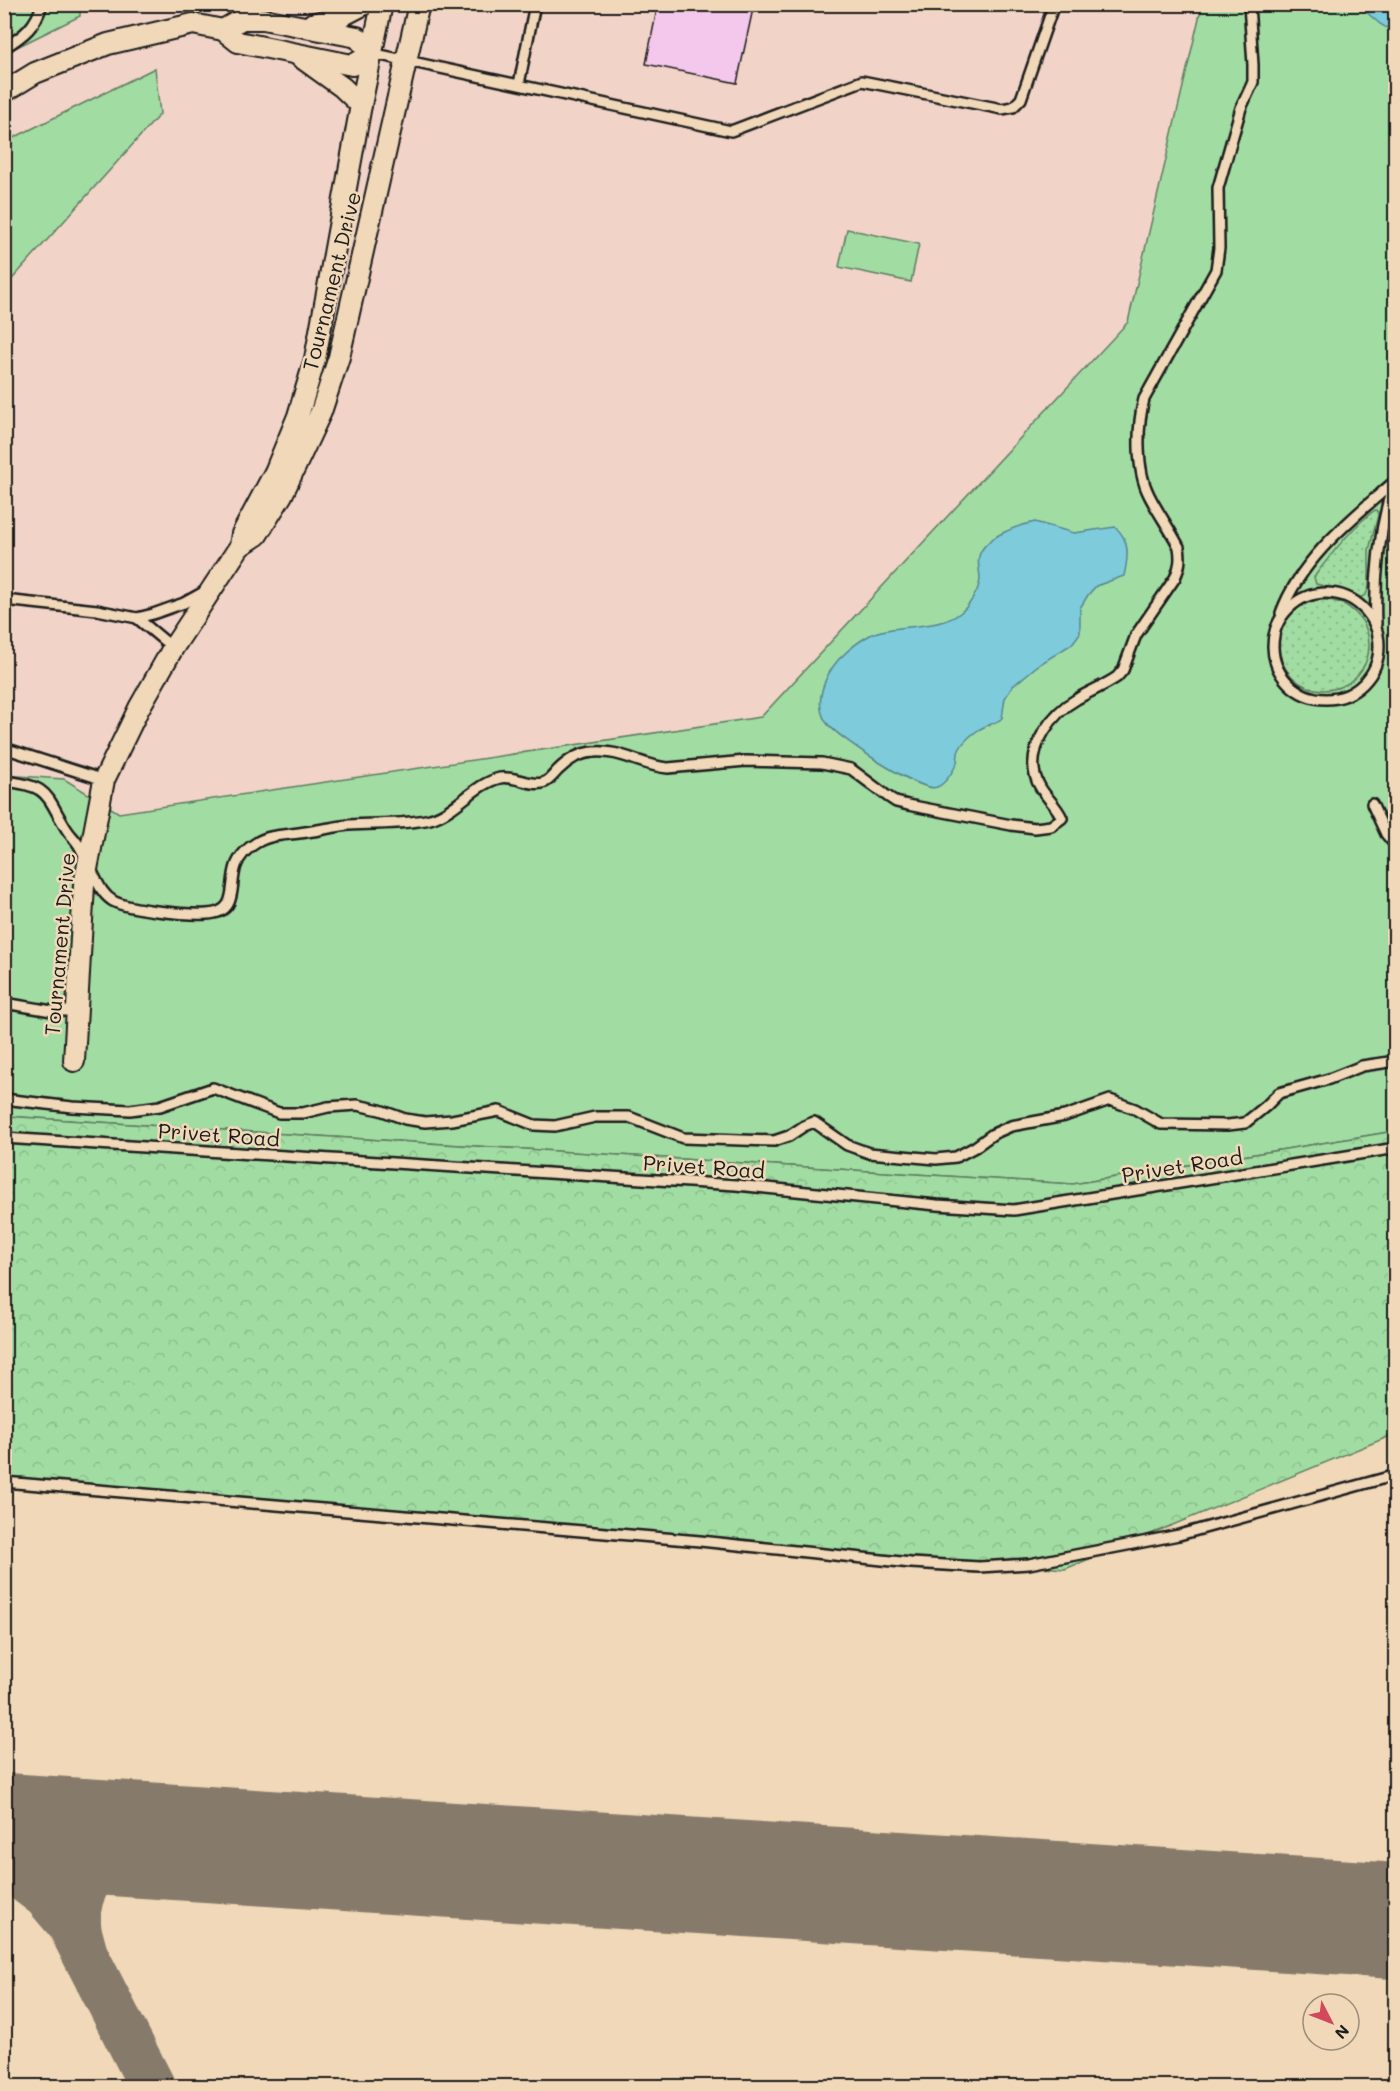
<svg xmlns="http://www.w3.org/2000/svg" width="1400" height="2091" viewBox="0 0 1400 2091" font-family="Mali,sans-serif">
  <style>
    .built { fill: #f1d3c8 }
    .grass { fill: #a1dda3; stroke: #5e7c60; stroke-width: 1.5 }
    .forest { fill: url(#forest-crowns); stroke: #5e7c60; stroke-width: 1.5 }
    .park { fill: url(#park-dots); stroke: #5e7c60; stroke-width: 1.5 }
    .water { fill: #7dcbdb; stroke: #56858f; stroke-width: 1.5 }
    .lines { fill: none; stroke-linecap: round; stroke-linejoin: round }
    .taxiway { stroke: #867a6a; stroke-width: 46 }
    .runway { stroke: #867a6a; stroke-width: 116 }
    .building { fill: #f4c7ec; stroke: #1c1c1c; stroke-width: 1.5 }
    .lane-casing { stroke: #1c1c1c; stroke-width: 14 }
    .street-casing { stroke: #1c1c1c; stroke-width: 24 }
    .lane { stroke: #f0d8b8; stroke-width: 9 }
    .street { stroke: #f0d8b8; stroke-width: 20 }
    .labels { text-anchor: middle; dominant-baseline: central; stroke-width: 5; stroke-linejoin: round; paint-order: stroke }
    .street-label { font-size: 21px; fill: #1c1c1c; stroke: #f0d8b8 }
  </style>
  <defs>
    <pattern id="forest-crowns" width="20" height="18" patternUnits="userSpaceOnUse" patternTransform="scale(1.5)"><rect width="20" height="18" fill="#a1dda3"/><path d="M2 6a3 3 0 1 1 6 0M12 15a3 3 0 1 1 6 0" fill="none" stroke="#8abd8c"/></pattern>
    <pattern id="park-dots" width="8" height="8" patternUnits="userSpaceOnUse" patternTransform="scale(1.5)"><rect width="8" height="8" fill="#a1dda3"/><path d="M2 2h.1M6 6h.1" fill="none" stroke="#8abd8c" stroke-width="1.8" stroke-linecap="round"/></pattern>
  </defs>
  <rect width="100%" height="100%" fill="#f0d8b8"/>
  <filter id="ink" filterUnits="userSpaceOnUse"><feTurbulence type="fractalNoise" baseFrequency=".0167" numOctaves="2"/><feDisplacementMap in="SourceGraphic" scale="12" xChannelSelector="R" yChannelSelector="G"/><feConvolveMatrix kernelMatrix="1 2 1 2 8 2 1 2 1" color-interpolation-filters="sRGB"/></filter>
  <g filter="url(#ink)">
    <path class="built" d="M80 5H1202L1128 322 761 717 119 813 64 779 5 775 4 287 160 114 154 69 5 142V53L80 16Z"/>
    <g class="grass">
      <path d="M5 5H80V16L5 53Z"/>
      <path d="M1202 5H1395V1131L1073 1184 5 1116 4 775 64 779 119 813 761 717 1128 322Z"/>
      <path d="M155 68 160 114 5 287V142Z"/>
      <path d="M847 229 919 244 911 282 839 267Z"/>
    </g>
    <path class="forest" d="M4 1116 1073 1184 1395 1131V1434L1065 1569 5 1486Z"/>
    <g class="park">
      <path d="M1375 510 1378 512V515L1369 550V586L1366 595 1359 598 1349 592 1316 584 1314 577C1331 554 1352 527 1375 510Z"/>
      <circle cx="1324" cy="645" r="45"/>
    </g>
    <g class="water">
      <path d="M1358 5H1395V33L1380 24Z"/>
      <path d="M1035 522 1074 533 1115 527C1131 540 1128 558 1124 576L1096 586 1088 595 1080 608V633L1072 644 1037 666 1013 686 1005 698 1002 718C997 723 993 723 986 726 976 730 964 740 959 750 957 754 958 758 957 763 953 771 945 784 937 787 923 794 836 737 826 722 813 702 825 675 839 659 848 650 860 640 872 634 893 624 940 630 960 613 969 606 979 591 980 579 980 572 977 563 979 556 984 537 1018 525 1035 522Z"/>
    </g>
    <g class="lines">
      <g class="taxiway">
        <path d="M4 1864 46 1896 69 1923 152 2086"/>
        <path d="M84 1951C82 1942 78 1932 78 1923 75 1884 103 1859 132 1840"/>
      </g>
      <path class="runway" d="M4 1831 1396 1921"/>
    </g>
    <path class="building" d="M658 4H754L737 83 646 64Z"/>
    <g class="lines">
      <g class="lane-casing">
        <g id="lane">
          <path d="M4 48C23 36 36 27 42 4"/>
          <path d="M371 53 731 131 862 81 1002 109 1013 107 1021 99 1054 4"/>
          <path d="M519 84 535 4"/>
          <circle cx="1326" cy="646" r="53"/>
          <path d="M4 600 97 610 137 618 153 614 184 603 204 592"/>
          <path d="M1281 613C1301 558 1353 518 1396 480"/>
          <path d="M137 618 173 648"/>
          <path d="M1376 624C1374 575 1379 531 1393 484"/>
          <path d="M4 748 104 780"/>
          <path d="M4 781C51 786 45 795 67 830 70 835 75 839 78 844 83 852 86 860 90 868 97 880 101 894 113 901 129 910 188 915 207 914 239 913 229 886 236 866 239 857 247 848 256 843 268 835 285 835 299 833 316 831 332 827 349 825 375 823 404 825 430 819 456 812 474 784 500 778 514 775 534 788 545 782 550 780 554 774 558 770 567 761 580 753 593 752 620 749 642 766 668 768L746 761 822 763 851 769 887 796 896 802 908 805 1011 825 1035 828 1051 826 1062 818C1055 802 1040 794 1035 775 1028 746 1052 713 1077 699 1090 691 1104 686 1117 677L1123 670 1136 635 1175 578C1180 567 1181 559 1179 547 1170 529 1158 513 1149 495 1136 470 1137 426 1144 399L1216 270 1219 248 1218 188 1241 108 1253 82V65L1249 4"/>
          <path d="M1372 804 1386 834 1396 846"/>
          <path d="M4 1003 52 1011H77"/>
          <path d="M4 1099 72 1107 130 1110 160 1106 213 1088 279 1113H303L328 1107 357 1105 380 1110 405 1119 425 1122 452 1120 499 1111 534 1125 555 1126 595 1117H629L683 1138 774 1141 789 1136 804 1126 814 1122 847 1145 869 1153 936 1159 956 1157 975 1147 993 1134 1011 1126 1065 1116 1110 1100 1135 1109 1161 1124 1228 1125 1245 1123 1266 1106 1279 1093 1329 1079 1362 1066 1396 1061"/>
          <path d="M4 1138 736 1185 937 1205 1014 1210 1396 1148"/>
          <path d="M4 1482 700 1541 911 1563 979 1567 1029 1564 1179 1535 1396 1475"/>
        </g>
      </g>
      <g class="street-casing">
        <g id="street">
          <path d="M312 24 340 17 365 4"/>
          <path d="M223 30 242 19H263L357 37 371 53"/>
          <path d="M299 56 342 87 361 105"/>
          <path d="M4 92 35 73 108 44 193 24 223 30 238 42 352 65 371 53"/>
          <path d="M240 546 242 534 275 472 298 416 315 359 361 105 382 4"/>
          <path d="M74 1061 84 885 104 780 139 708 173 648 240 546 257 535 282 495 321 412 339 357 419 4"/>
        </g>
      </g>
      <use href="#lane" class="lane"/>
      <use href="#street" class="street"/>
    </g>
  </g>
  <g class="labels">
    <g class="street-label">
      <text transform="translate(331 281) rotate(-76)">Tournament Drive</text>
      <text transform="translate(59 944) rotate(-85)">Tournament Drive</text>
      <text transform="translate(219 1134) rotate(4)">Privet Road</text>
      <text transform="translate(1182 1165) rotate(-9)">Privet Road</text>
      <text transform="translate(704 1166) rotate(4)">Privet Road</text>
    </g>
  </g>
  <rect width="1400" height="2091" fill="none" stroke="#f0d8b8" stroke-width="24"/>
  <rect x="12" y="12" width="1376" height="2067" fill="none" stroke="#1c1c1c" stroke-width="2" filter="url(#ink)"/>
  <g transform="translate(1331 2022) rotate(132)"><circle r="28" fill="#f0d8b8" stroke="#9b8d7a" stroke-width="1.5"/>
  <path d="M0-4.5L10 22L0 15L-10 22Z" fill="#d1495b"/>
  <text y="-9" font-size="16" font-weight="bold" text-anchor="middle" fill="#1c1c1c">N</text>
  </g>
</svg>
